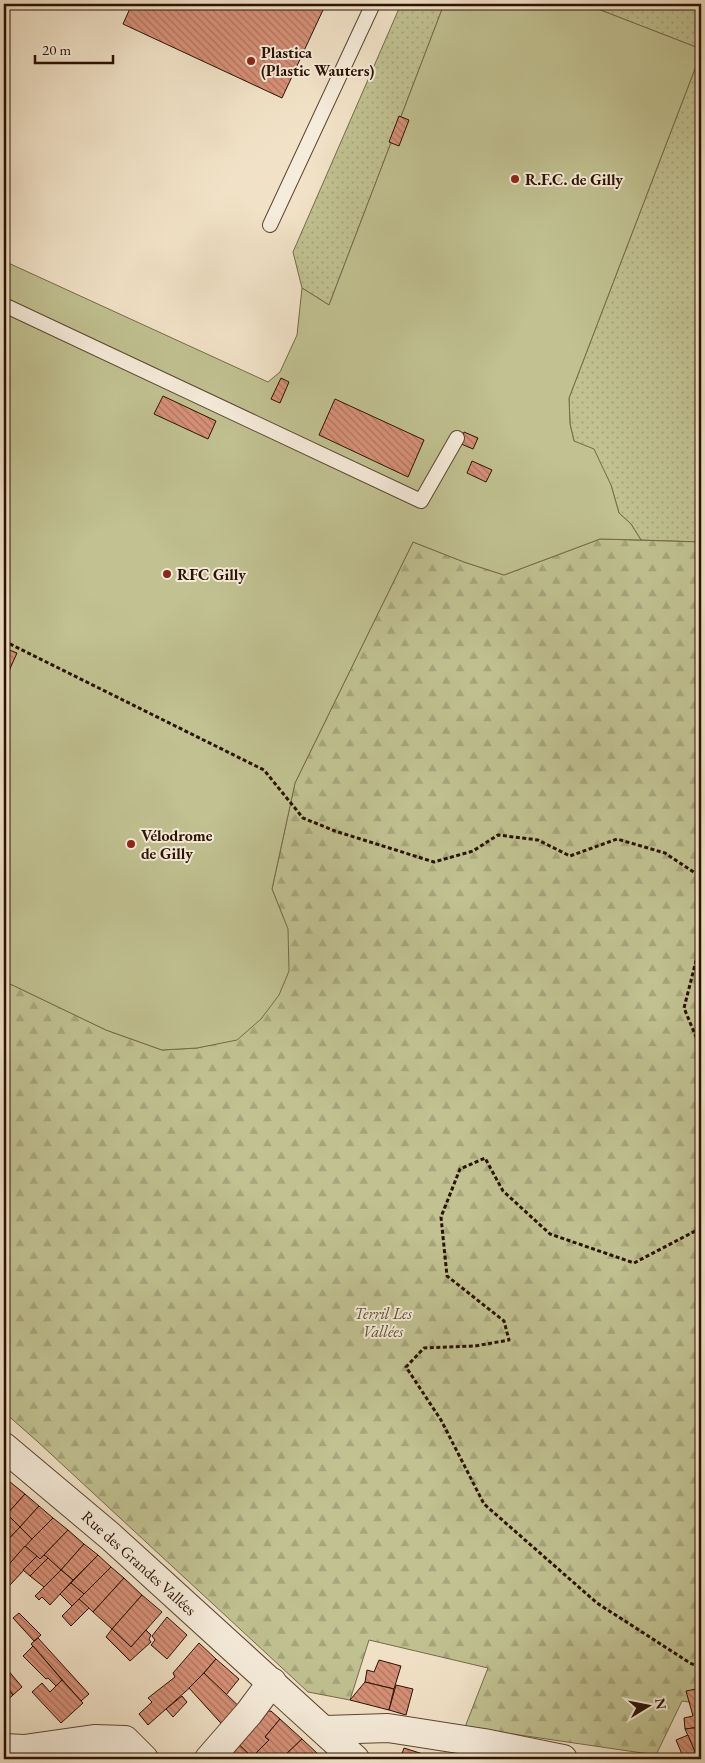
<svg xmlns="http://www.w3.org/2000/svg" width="705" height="1763" viewBox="0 0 705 1763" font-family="'EB Garamond',serif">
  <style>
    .grass { fill: url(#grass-dots); stroke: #766a49 }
    .forest { fill: url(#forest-firs); stroke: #766a49 }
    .green { fill: #c1c191; stroke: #766a49 }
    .building { fill: url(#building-back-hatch); stroke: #2b1201 }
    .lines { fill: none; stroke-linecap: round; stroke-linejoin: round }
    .service-casing { stroke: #5c4632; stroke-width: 16 }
    .minor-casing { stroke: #5c4632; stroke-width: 30 }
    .path { stroke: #2b1201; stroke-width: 3; stroke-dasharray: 4 2.5; stroke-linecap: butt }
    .service { stroke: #f6ecdb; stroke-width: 14 }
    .minor { stroke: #f6ecdb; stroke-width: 28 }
    .poi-dot { fill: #8f2418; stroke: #f6ecdb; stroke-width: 2 }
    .labels { text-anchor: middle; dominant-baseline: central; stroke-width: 4; stroke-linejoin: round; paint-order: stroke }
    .poi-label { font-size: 16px; font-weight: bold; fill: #2b1201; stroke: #f6ecdb; text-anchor: start }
    .park-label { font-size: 16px; font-style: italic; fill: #604f33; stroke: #f6ecdb }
    .street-label { font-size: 16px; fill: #2b1201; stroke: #f6ecdb }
  </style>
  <defs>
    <pattern id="grass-dots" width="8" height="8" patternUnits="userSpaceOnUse" patternTransform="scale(1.25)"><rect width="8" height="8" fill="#c1c191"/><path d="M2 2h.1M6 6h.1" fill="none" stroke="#a6a57b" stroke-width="1.8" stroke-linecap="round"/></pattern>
    <pattern id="forest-firs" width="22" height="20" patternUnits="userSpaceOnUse" patternTransform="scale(1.25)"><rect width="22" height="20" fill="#c1c191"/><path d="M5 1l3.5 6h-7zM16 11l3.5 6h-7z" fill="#a6a57b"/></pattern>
    <pattern id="building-back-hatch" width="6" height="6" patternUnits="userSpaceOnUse" patternTransform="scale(1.25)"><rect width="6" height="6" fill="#d79179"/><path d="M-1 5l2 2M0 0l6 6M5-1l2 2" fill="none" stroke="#af7561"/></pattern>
  </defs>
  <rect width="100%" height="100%" fill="#f1e2c7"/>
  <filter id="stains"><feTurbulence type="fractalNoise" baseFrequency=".004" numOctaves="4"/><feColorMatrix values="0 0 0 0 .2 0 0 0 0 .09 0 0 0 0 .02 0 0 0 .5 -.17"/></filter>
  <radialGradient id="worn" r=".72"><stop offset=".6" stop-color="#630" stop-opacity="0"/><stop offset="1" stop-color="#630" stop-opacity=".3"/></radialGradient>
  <g class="grass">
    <path d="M401 4H444L329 305 302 288 293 252Z"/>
    <path d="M585 4H701V49Z"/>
    <path d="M701 53V542L641 540 631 524 619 513 611 485 574 441 570 424 569 398Z"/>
  </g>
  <path class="forest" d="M600 539 701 542V1704L682 1701 656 1755 465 1727 488 1668 369 1640 350 1700 308 1692 38 1442 4 1412V981L106 1030 162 1050 197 1048 237 1039 285 922 272 889 295 783 413 542 464 562 504 575Z"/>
  <path class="green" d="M444 4H585L701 49V53L569 398 570 424 574 441 594 449 611 485 619 513 631 524 641 540 600 539 504 575 464 562 413 542 295 783 272 889 288 929 289 971 279 995 261 1019 237 1040 197 1048 162 1050 106 1030 4 981V261L268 382 280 372 297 335 302 288 329 305Z"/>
  <g class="building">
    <path d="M132 4H310L323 10 282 98 123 24Z"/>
    <path d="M399 116 409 120 399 146 389 142Z"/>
    <path d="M281 378 289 382 280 403 271 399Z"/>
    <path d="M163 396 216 421 208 439 154 414Z"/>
    <path d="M335 399 424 440 408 477 319 435Z"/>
    <path d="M464 432 478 438 473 449 459 443Z"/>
    <path d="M472 461 492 470 486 482 467 473Z"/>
    <path d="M4 648 17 653 4 682Z"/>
    <path d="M10 1482 25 1494 7 1514 4 1510V1489Z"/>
    <path d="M25 1494 39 1506 20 1527 7 1514Z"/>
    <path d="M39 1506 53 1518 32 1539 20 1527Z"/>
    <path d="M7 1514 20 1527 4 1544V1517Z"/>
    <path d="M53 1518 68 1530 40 1559 25 1546Z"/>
    <path d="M20 1527 32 1539 4 1570V1563L10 1556 4 1551V1544Z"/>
    <path d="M68 1530 84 1544 61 1570 44 1555Z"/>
    <path d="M84 1544 98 1555 73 1580 61 1570Z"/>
    <path d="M25 1546 37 1556 10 1585 4 1579V1570Z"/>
    <path d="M44 1555 48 1558 30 1576 23 1570 37 1556 40 1559Z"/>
    <path d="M98 1555 111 1567 84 1594 71 1583Z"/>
    <path d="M48 1558 61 1570 44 1587 30 1576Z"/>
    <path d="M111 1567 124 1578 93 1612 79 1599Z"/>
    <path d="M61 1570 73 1580 50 1605 42 1597 39 1600 35 1596Z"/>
    <path d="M124 1578 142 1595 112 1629 93 1612Z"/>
    <path d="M71 1583 84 1594 72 1606 60 1594Z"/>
    <path d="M142 1595 162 1612 131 1647 112 1629Z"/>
    <path d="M79 1599 89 1608 71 1626 62 1616Z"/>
    <path d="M19 1613 41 1635 34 1641 13 1618Z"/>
    <path d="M167 1617 187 1635 167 1659 151 1645 155 1640 152 1636Z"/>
    <path d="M112 1629 131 1647 146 1630 151 1635 149 1639 151 1642 130 1661 106 1637Z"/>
    <path d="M38 1638 89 1694 81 1701 31 1644Z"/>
    <path d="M199 1643 216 1659 194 1684 148 1725 139 1714 152 1702 148 1698 175 1677 173 1673Z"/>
    <path d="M33 1646 62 1680 56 1686 48 1678 46 1679 23 1656Z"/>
    <path d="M216 1659 239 1679 226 1695 204 1673Z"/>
    <path d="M379 1660 401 1666 394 1689 365 1682 367 1670 374 1672Z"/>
    <path d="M7 1669 22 1687 13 1695 4 1684V1671Z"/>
    <path d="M204 1673 246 1713 228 1731 189 1688Z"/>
    <path d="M62 1680 83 1703 61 1723 32 1692 42 1683 50 1692Z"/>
    <path d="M365 1682 394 1689 389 1710 350 1700Z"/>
    <path d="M4 1684 13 1695 5 1702 4 1700Z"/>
    <path d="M396 1685 413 1689 406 1715 389 1710Z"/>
    <path d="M696 1689 701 1711V1727L685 1729 684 1718 693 1716 686 1691Z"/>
    <path d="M182 1696 187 1702 173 1717 166 1709Z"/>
    <path d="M271 1711 280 1719 265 1737 269 1740 252 1757 234 1740 260 1712Z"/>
    <path d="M280 1719 302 1739 281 1759H255L252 1757 269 1740 265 1737Z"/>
    <path d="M701 1727V1759H698L685 1729Z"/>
    <path d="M688 1735 698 1759H684L676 1740Z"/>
    <path d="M302 1739 318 1754 313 1759H281Z"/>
    <path d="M234 1740 252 1757 250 1759H217Z"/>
    <path d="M104 1748 114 1759H92Z"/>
    <path d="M404 1748 426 1755 422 1759H400Z"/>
    <path d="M426 1755 437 1759H422Z"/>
  </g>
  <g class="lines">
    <g class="service-casing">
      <g id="service">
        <path d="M270 225 373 4"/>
        <path d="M4 305 421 501 457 438"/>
      </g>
    </g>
    <g class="minor-casing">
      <g id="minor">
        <path d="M4 1447 110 1536 355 1759"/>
        <path d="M325 1730 388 1728 484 1743 563 1759"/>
        <path d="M4 1748 24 1749 94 1739 125 1740 144 1759"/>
        <path d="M209 1759 249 1713 272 1682"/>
      </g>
    </g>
    <g class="path">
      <path d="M4 641 264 770 303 818 335 831 434 862 473 851 498 835 538 840 570 856 617 839 665 853 701 877"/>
      <path d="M701 941 684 1008 701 1049"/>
      <path d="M701 1228 634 1263 550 1234 503 1191 485 1158 460 1169 441 1217 447 1276 504 1321 509 1340 475 1346 424 1348 406 1367 441 1420 484 1504 597 1603 690 1663 701 1668"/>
    </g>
    <use href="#service" class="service"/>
    <use href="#minor" class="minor"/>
  </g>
  <g class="poi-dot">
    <circle cx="251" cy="61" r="5"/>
    <circle cx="515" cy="179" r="5"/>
    <circle cx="167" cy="574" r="5"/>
    <circle cx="131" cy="844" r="5"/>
  </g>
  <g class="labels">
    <g class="poi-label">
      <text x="261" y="52">Plastica<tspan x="261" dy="18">(Plastic Wauters)</tspan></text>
      <text x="525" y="179">R.F.C. de Gilly</text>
      <text x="177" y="574">RFC Gilly</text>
      <text x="141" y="835">Vélodrome<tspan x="141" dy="18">de Gilly</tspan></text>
    </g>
    <g class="park-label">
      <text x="383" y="1313">Terril Les<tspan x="383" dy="18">Vallées</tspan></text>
    </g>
    <g class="street-label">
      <text transform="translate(139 1563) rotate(42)">Rue des Grandes Vallées</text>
    </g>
  </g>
  <rect width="705" height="1763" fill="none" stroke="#f1e2c7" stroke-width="20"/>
  <rect x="5" y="5" width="695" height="1753" fill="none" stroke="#2b1201" stroke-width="2.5"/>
  <rect x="10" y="10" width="685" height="1743" fill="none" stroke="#2b1201"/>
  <g transform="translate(648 1706) rotate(80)" stroke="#f6ecdb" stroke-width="4" paint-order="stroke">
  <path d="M0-4L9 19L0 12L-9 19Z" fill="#2b1201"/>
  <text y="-8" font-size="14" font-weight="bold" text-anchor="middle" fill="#2b1201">N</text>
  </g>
  <path d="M35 55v8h78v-8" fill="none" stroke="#2b1201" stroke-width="2.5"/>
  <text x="42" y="55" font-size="15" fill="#2b1201" stroke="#f6ecdb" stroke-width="4" paint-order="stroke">20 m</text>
  <rect width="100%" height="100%" filter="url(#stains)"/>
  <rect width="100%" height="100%" fill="url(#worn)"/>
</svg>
